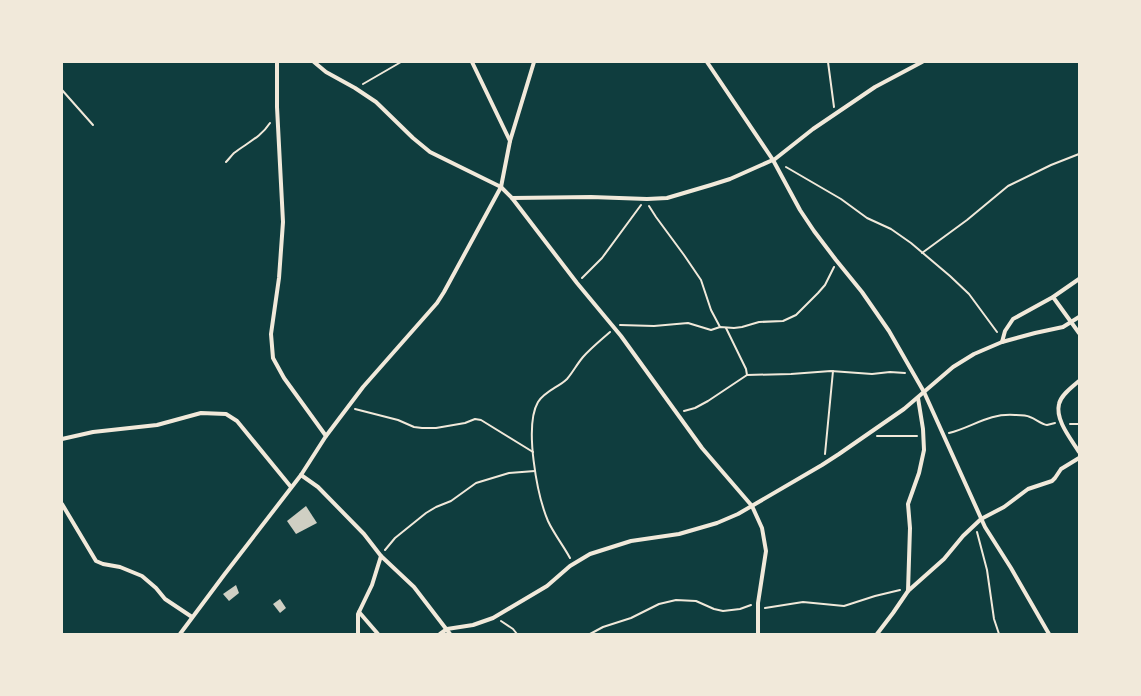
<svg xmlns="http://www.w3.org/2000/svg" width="1141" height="696" viewBox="0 0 1141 696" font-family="Signika,sans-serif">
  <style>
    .building { fill: #cfcfc3 }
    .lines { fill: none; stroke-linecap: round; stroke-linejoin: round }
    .path { stroke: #f1e9da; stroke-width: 2 }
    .minor { stroke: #f1e9da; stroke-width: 4 }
  </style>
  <rect width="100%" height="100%" fill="#0f3d3e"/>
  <g class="building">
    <path d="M306 506 317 523 296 534 287 521Z"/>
    <path d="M236 585 239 593 229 601 223 594Z"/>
    <path d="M280 599 286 608 280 613 273 604Z"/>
  </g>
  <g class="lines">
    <g class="path">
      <path d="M828 62 834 107"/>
      <path d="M363 84 401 62"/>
      <path d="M62 90 93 125"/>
      <path d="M226 162C229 159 231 156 234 153 247 143 261 137 270 123"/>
      <path d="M786 167 841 199 867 218 891 229 911 243 950 276 969 294 997 332"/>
      <path d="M649 206 656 217 684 255 701 280 711 310 720 327"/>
      <path d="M922 253 967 220 1008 186 1051 165 1079 154"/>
      <path d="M582 278 602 258 641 205"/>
      <path d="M620 325 654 326 688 323 711 330 720 327 734 328 742 327 759 322 783 321 796 315 818 293 825 285 834 267"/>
      <path d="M726 328 746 369 747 375"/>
      <path d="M355 409 398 420 414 427 422 428H436L465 423 475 419 481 420 533 452"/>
      <path d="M684 411 695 408 708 401 747 375 791 374 831 371 872 374 890 372 905 373"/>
      <path d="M1070 424H1079"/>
      <path d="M949 433C973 427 988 413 1015 415 1020 415 1026 415 1030 417 1036 419 1041 424 1047 425L1055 423"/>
      <path d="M877 436H917"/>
      <path d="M825 454 833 371"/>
      <path d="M977 532 987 570 994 619 999 634"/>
      <path d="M385 550 395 538 426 513 436 507 451 501 476 483 509 473 535 471"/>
      <path d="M570 558C563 545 554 534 548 521 537 495 524 426 538 402 545 391 559 387 567 379 573 372 577 364 583 357 591 348 601 340 610 332"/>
      <path d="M765 608 803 602 844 606 875 596 900 590"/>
      <path d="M501 621 513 629 517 634"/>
      <path d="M590 634 603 627 631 618 659 604 676 600 696 601 714 609 723 611 740 609 751 605"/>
    </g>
    <g class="minor">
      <path d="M277 62V107L283 222 279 278 271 334 273 358 284 378 326 436"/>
      <path d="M314 62 326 72 355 88 376 102 413 138 430 152 501 187 512 198 577 283 621 336 702 448 752 506 762 528 766 551 758 603V634"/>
      <path d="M472 62 510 141"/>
      <path d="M707 62 773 160 800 210 814 231 836 260 862 292 889 331 924 392 985 527 1011 568 1049 634"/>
      <path d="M512 198 591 197 647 199 667 198 711 185 730 179 775 159 813 129 847 106 875 87 922 62"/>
      <path d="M1053 297 1079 333"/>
      <path d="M1002 342 1005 331 1013 319 1053 297 1079 279"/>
      <path d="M1079 381C1072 387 1061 395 1059 404 1055 420 1071 439 1079 452"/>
      <path d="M62 439 93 432 157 425 201 413 226 414 237 421 291 487"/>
      <path d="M301 475 318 487 364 534 381 556 414 587 450 634"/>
      <path d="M62 504 96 561 103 564 120 567 142 576 156 588 165 599 192 617"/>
      <path d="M908 591 910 528 908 504 919 473 924 450 923 429 918 398"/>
      <path d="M359 612 378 634"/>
      <path d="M180 634 224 575 301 475 326 436 363 387 437 303 444 292 501 187 510 141 534 62"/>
      <path d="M358 634V614L372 585 381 556"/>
      <path d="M440 634 447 629 473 625 493 618 547 586 570 566 590 554 631 541 679 534 717 523 738 514 822 465 839 454 904 409 953 367 974 354 1002 342 1035 333 1063 327 1079 317"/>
      <path d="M877 634 893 613 908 591 944 559 963 536 981 519 1004 507 1028 489 1052 481 1055 478 1061 469 1079 458"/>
    </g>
  </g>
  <rect width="1141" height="696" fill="none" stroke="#f1e9da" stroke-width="126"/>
</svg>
